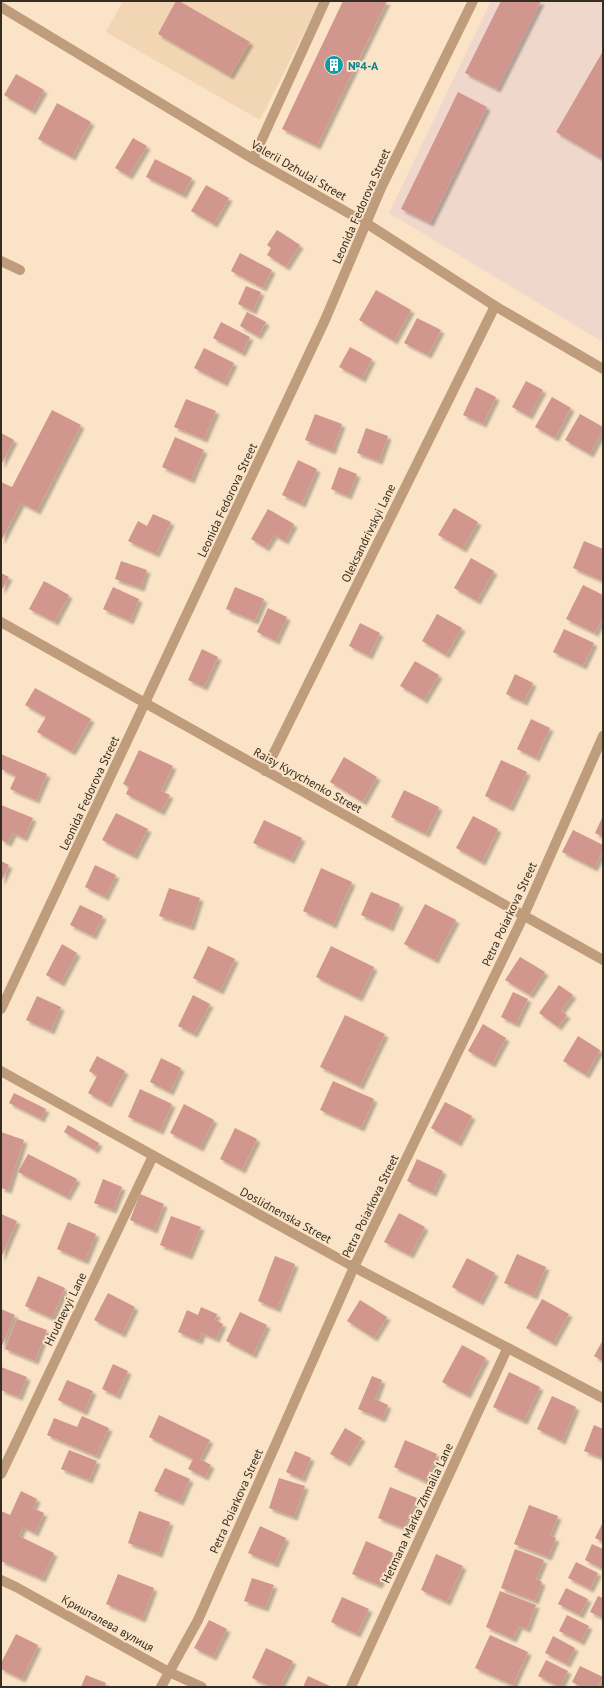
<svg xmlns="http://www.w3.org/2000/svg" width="604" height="1688" viewBox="0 0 604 1688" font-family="'PT Sans',sans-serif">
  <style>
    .built { fill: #f2d5b3 }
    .industrial { fill: #efd7cc }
    .building { fill: #d1968d; filter: url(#shadow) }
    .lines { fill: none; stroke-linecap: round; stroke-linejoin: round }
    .service { stroke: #be9c7c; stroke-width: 10 }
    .minor { stroke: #be9c7c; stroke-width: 10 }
    .tertiary { stroke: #be9c7c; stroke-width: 10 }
    .labels { text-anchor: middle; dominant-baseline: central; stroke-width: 4; stroke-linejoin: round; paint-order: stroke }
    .culture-label { font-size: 12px; font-weight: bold; fill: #0d838f; stroke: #fae3c6; text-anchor: start }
    .street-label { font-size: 12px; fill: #362d22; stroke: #fae3c6 }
  </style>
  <defs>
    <filter id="shadow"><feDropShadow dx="3.5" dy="3.5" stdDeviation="1" flood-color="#0004"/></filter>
  </defs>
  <rect width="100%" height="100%" fill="#fae3c6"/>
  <path class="built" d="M123 1H320L260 120 106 32Z"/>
  <path class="industrial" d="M491 1H603V342L389 213Z"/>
  <g class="building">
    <path d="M176 1H179L250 42 230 76 158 34Z"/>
    <path d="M343 1H387L317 146 282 129Z"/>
    <path d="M501 1H541L497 89 465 73Z"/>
    <path d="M603 51V157L602 159 556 132Z"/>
    <path d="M16 74 44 90 32 111 4 95Z"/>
    <path d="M458 92 487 107 430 223 401 209Z"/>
    <path d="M57 103 91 122 72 157 38 139Z"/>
    <path d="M133 138 147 146 129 176 115 168Z"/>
    <path d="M155 159 192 178 183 195 146 177Z"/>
    <path d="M206 185 229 198 214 224 191 211Z"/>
    <path d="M277 230 300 245 286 267 267 255 271 248 267 245Z"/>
    <path d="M240 253 272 270 263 288 231 271Z"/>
    <path d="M246 286 261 292 253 311 238 304Z"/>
    <path d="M376 290 411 310 394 341 359 320Z"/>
    <path d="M247 312 266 322 258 336 240 326Z"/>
    <path d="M417 318 441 330 428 355 404 343Z"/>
    <path d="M221 322 250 337 242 353 213 338Z"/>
    <path d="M350 347 372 359 362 379 339 367Z"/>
    <path d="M204 348 234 363 224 383 194 368Z"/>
    <path d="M526 381 543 390 529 416 512 407Z"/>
    <path d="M476 387 496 397 483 424 463 415Z"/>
    <path d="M552 397 571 408 555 438 535 427Z"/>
    <path d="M186 399 216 411 204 439 174 427Z"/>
    <path d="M52 410 81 425 37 511 21 503 1 541V482L12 487Z"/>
    <path d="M315 414 342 424 332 451 305 440Z"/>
    <path d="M580 414 603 427V430L590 454 565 440Z"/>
    <path d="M366 428 388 436 379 461 357 453Z"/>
    <path d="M1 433 14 440 1 465Z"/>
    <path d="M175 437 204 450 191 480 162 467Z"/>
    <path d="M298 460 317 469 302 504 282 495Z"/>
    <path d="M339 467 357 474 348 496 331 489Z"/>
    <path d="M454 508 478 522 463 549 438 535Z"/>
    <path d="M268 509 294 524 285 541 274 535 266 548 251 539Z"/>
    <path d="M153 514 171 522 156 554 128 541 138 521 147 526Z"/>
    <path d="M584 541 603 549V581L573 568Z"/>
    <path d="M471 558 494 571 477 601 454 588Z"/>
    <path d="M121 561 147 570 141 588 115 579Z"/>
    <path d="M1 573 9 577 1 591Z"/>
    <path d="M44 581 69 595 55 622 29 609Z"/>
    <path d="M583 585 603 595V617L595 633 566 619Z"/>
    <path d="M113 587 139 599 130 621 103 609Z"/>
    <path d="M235 587 264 599 255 621 226 609Z"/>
    <path d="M268 608 287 617 276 641 257 632Z"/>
    <path d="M437 614 462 628 446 655 422 641Z"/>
    <path d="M360 623 380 633 369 656 349 646Z"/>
    <path d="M564 629 594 643 583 666 553 652Z"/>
    <path d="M202 649 218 657 204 687 188 680Z"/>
    <path d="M415 661 439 675 424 700 400 686Z"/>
    <path d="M515 674 533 683 524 702 506 694Z"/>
    <path d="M35 688 91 719 72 752 37 732 46 717 25 705Z"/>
    <path d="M531 719 550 728 536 758 517 749Z"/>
    <path d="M139 750 173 766 161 791 170 795 161 812 126 794 129 787 123 784Z"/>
    <path d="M1 754 47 774 36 800 10 789 16 776 1 769Z"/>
    <path d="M344 757 377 777 363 802 330 782Z"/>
    <path d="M501 760 527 772 510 808 485 796Z"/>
    <path d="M404 790 439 807 426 834 391 817Z"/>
    <path d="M1 805 33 818 24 838 13 833 8 843 1 840Z"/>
    <path d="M116 813 148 829 134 856 102 840Z"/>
    <path d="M473 816 498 829 482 862 456 848Z"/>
    <path d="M603 816V837L595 833Z"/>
    <path d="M264 820 302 838 291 860 253 843Z"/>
    <path d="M573 830 603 845V851L594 868 562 852Z"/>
    <path d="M1 861 9 865 1 882Z"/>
    <path d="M95 865 116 875 105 897 85 887Z"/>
    <path d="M321 868 352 882 333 925 303 911Z"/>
    <path d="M169 888 200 898 191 927 159 916Z"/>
    <path d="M371 892 400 904 390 928 361 915Z"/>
    <path d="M425 904 456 920 435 960 404 944Z"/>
    <path d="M80 905 103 916 93 936 70 925Z"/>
    <path d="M62 944 77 953 61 983 46 975Z"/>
    <path d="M208 946 235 959 220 991 193 978Z"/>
    <path d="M331 946 374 967 359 998 316 977Z"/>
    <path d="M520 957 545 972 530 995 505 980Z"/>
    <path d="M559 985 573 995 561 1011 567 1015 558 1027 539 1013Z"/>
    <path d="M513 992 528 999 516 1024 501 1017Z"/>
    <path d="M193 995 210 1004 194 1034 178 1026Z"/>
    <path d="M37 996 61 1007 51 1031 26 1020Z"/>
    <path d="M345 1015 385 1034 360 1086 320 1067Z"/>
    <path d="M483 1024 506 1038 492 1064 468 1051Z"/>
    <path d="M578 1036 600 1050 586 1075 563 1061Z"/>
    <path d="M97 1056 125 1071 108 1104 88 1093 97 1076 89 1071Z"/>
    <path d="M161 1058 181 1068 170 1092 150 1082Z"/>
    <path d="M333 1081 374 1099 361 1128 320 1110Z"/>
    <path d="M140 1089 172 1104 160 1131 128 1117Z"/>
    <path d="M14 1093 46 1109 41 1119 9 1103Z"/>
    <path d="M445 1102 472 1116 458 1143 431 1128Z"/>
    <path d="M184 1104 214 1120 200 1148 170 1133Z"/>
    <path d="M68 1125 99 1143 95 1150 64 1132Z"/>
    <path d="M235 1128 257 1139 242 1170 220 1159Z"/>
    <path d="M1 1132 24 1140 8 1190 1 1188Z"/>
    <path d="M28 1154 77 1179 67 1197 18 1172Z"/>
    <path d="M417 1159 443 1171 433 1193 407 1181Z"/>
    <path d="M103 1179 122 1187 113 1210 94 1203Z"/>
    <path d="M140 1194 164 1204 154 1230 130 1220Z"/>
    <path d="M399 1213 425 1227 410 1255 384 1242Z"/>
    <path d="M1 1214 17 1221 1 1258Z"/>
    <path d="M171 1216 201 1227 189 1256 160 1245Z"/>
    <path d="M68 1222 96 1234 85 1261 57 1249Z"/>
    <path d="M517 1254 546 1267 534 1296 504 1283Z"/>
    <path d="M275 1256 295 1264 277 1309 258 1301Z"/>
    <path d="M467 1258 495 1273 480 1302 452 1287Z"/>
    <path d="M38 1276 65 1288 52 1318 25 1306Z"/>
    <path d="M108 1293 135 1307 122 1334 94 1320Z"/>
    <path d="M542 1299 569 1314 553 1343 526 1328Z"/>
    <path d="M360 1300 387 1317 374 1338 347 1321Z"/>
    <path d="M201 1307 217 1314 215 1320 223 1324 216 1339 202 1333 199 1341 178 1332 187 1310 198 1315Z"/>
    <path d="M1 1309 15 1315 1 1348Z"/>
    <path d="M240 1312 267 1325 253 1355 226 1341Z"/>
    <path d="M17 1319 47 1330 35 1361 5 1349Z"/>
    <path d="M603 1340V1361L594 1356Z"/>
    <path d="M462 1345 486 1358 467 1395 442 1382Z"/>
    <path d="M113 1364 128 1371 117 1396 102 1389Z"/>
    <path d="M1 1367 27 1377 19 1397 1 1390Z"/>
    <path d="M509 1372 540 1387 524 1421 493 1407Z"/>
    <path d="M372 1376 382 1380 375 1399 388 1405 382 1419 358 1409Z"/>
    <path d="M67 1380 93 1391 84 1412 58 1400Z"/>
    <path d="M552 1396 576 1407 562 1441 537 1429Z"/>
    <path d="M159 1415 210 1440 200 1459 211 1465 205 1477 188 1469 193 1459 149 1437Z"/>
    <path d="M82 1416 109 1428 96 1456 47 1435 54 1418 77 1427Z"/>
    <path d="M594 1425 603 1429V1458L584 1451Z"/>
    <path d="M345 1428 362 1438 347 1463 330 1454Z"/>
    <path d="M405 1440 437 1454 425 1481 394 1467Z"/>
    <path d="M69 1450 97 1461 89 1480 61 1469Z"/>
    <path d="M295 1451 311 1458 302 1479 286 1472Z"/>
    <path d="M165 1468 190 1479 180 1502 154 1491Z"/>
    <path d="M279 1478 305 1486 294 1517 269 1508Z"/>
    <path d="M390 1487 417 1498 404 1528 378 1518Z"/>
    <path d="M21 1491 37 1499 33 1508 44 1513 35 1533 23 1527 19 1536 54 1553 42 1579 1 1561V1511L10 1515Z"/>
    <path d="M529 1505 558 1516 550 1536 556 1538 548 1557 514 1544Z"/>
    <path d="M139 1511 170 1522 159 1554 128 1543Z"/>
    <path d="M603 1522V1542L595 1538Z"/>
    <path d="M260 1526 286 1538 275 1564 248 1553Z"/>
    <path d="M366 1541 393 1553 379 1585 352 1574Z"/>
    <path d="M592 1544 603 1549V1569L585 1560Z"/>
    <path d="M515 1549 544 1560 536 1579 542 1582 535 1601 501 1588Z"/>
    <path d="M436 1554 463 1566 447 1602 421 1590Z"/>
    <path d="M576 1562 598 1573 590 1589 568 1578Z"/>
    <path d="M118 1574 154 1588 142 1619 106 1604Z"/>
    <path d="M252 1578 274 1585 265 1608 244 1601Z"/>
    <path d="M566 1588 588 1599 580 1615 558 1604Z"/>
    <path d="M500 1591 536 1605 527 1629 519 1626 513 1639 486 1627Z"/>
    <path d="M598 1596 603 1598V1618L590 1612Z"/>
    <path d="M342 1597 369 1609 357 1634 331 1622Z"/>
    <path d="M567 1615 589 1626 581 1642 559 1631Z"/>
    <path d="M209 1620 227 1629 213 1657 194 1648Z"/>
    <path d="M16 1634 38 1645 22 1679 1 1669V1663Z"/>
    <path d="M490 1635 528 1652 513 1685 475 1668Z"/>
    <path d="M553 1636 575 1648 567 1664 545 1653Z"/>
    <path d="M266 1648 293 1661 280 1687H271L252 1678Z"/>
    <path d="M546 1660 568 1671 560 1687 538 1676Z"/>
    <path d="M580 1666 603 1677 598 1687H582L572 1682Z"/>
    <path d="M86 1675 106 1683 104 1687H81Z"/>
    <path d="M308 1676 332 1687H303Z"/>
  </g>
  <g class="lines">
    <path class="service" d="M253 159 325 1"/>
    <g class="minor">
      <path d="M1 7 253 159 366 223 495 306 603 369"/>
      <path d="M1 261 20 270"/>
      <path d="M1 622 603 960"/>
      <path d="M265 771 495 306"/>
      <path d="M1 1071 354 1267 603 1398"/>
      <path d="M1 1474 153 1156"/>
      <path d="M1 1580 16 1587 169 1672 202 1687"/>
      <path d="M161 1687 198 1620 354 1267 524 915 603 736"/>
      <path d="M351 1687 507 1349"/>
    </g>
    <path class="tertiary" d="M1 1009 325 320 381 188 473 1"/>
  </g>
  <defs>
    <g id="building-disc" transform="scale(1)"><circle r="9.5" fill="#0f9aa8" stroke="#fae3c6"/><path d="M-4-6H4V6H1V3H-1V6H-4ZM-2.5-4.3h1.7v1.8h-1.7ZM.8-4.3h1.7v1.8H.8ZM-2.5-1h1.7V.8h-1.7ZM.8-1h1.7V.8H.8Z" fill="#fff"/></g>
  </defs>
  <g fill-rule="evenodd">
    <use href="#building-disc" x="334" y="65"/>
  </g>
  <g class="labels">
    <g class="culture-label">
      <text x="348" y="65">№4-А</text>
    </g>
    <g class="street-label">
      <text transform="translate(299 170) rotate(30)">Valerii Dzhulai Street</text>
      <text transform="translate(361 206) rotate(-66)">Leonida Fedorova Street</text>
      <text transform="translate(227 500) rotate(-65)">Leonida Fedorova Street</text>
      <text transform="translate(368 533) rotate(-64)">Oleksandrivskyi Lane</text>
      <text transform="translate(308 780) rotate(29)">Raisy Kyrychenko Street</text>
      <text transform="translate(89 793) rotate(-65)">Leonida Fedorova Street</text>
      <text transform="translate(509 914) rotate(-65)">Petra Poiarkova Street</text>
      <text transform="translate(370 1206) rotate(-64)">Petra Poiarkova Street</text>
      <text transform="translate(286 1215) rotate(29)">Doslidnenska Street</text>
      <text transform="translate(65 1309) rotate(-64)">Hrudnevyi Lane</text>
      <text transform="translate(236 1501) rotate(-66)">Petra Poiarkova Street</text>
      <text transform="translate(417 1513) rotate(-65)">Hetmana Marka Zhmaila Lane</text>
      <text transform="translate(108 1623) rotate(29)">Кришталева вулиця</text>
    </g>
  </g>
  <rect width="604" height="1688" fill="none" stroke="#362d22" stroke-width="4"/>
</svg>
